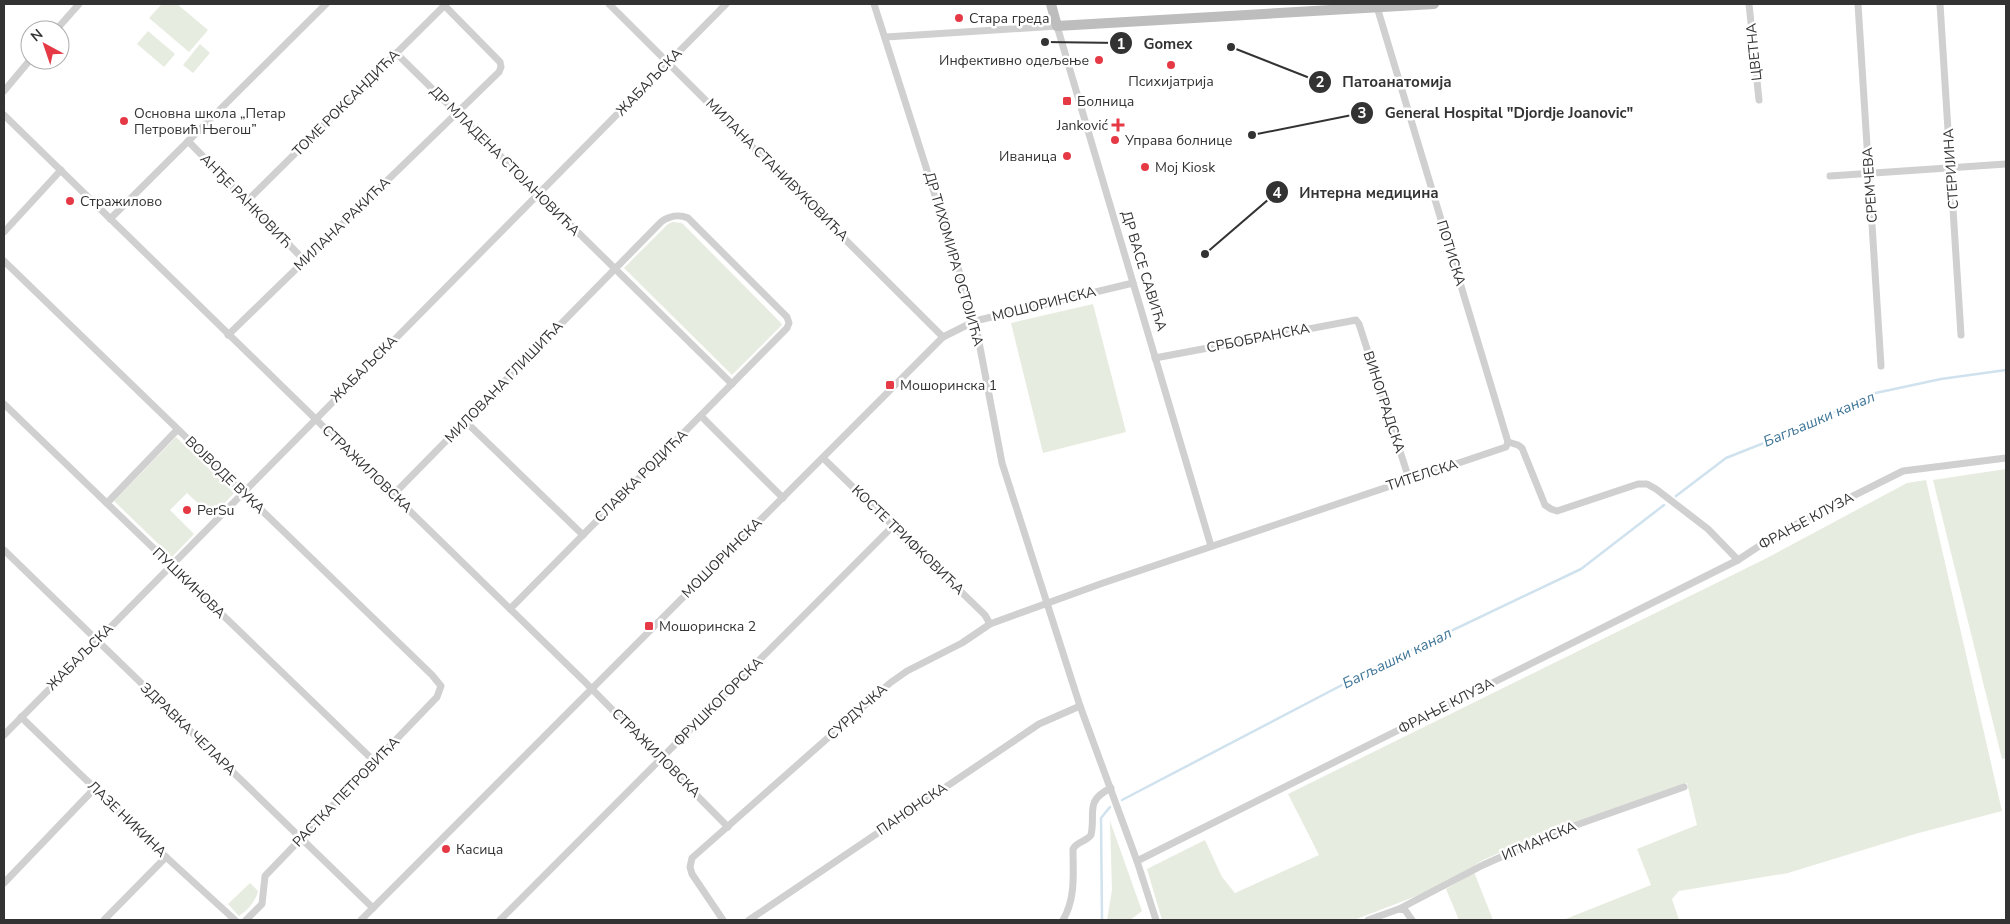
<svg xmlns="http://www.w3.org/2000/svg" width="2010" height="924" viewBox="0 0 2010 924" font-family="'Nunito Sans',sans-serif">
  <style>
    .green { fill: #e6ecdf }
    .lines { fill: none; stroke-linecap: round; stroke-linejoin: round }
    .stream { stroke: #cfe2ee; stroke-width: 2.5 }
    .street { stroke: #d0d0d0; stroke-width: 7 }
    .secondary { stroke: #bdbdbd; stroke-width: 10 }
    .poi-dot { fill: #e63946; stroke: #fff; stroke-width: 2 }
    .labels { text-anchor: middle; dominant-baseline: central; stroke-width: 5; stroke-linejoin: round; paint-order: stroke }
    .poi-label { font-size: 14px; fill: #333; stroke: #fff; text-anchor: start }
    .street-label { font-size: 14px; fill: #333; stroke: #fff }
    .water-label { font-size: 15px; font-style: italic; fill: #3f7597; stroke: #fff }
    .leader { fill: none; stroke: #333; stroke-width: 2 }
    .callout-dot { fill: #333; stroke: #fff; stroke-width: 2 }
    .mark-label { font-size: 15px; text-anchor: middle; font-weight: bold; fill: #fff }
    .callout-label { font-size: 15px; text-anchor: middle; font-weight: bold; fill: #333; stroke: #fff; stroke-width: 5; stroke-linejoin: round; paint-order: stroke }
  </style>
  <rect width="100%" height="100%" fill="#fff"/>
  <g class="green">
    <path d="M162 4H177L208 30 189 52 149 18Z"/>
    <path d="M148 31 175 54 164 67 137 44Z"/>
    <path d="M200 44 210 53 193 73 183 65Z"/>
    <path d="M672 222 682 223 781 323 782 325 732 375 624 268 667 225Z"/>
    <path d="M1093 304 1126 432 1043 453 1011 323Z"/>
    <path d="M176 437 234 493 212 516 187 493 170 510 194 534 172 557 114 501Z"/>
    <path d="M2006 469V758L2002 759 1933 480Z"/>
    <path d="M1926 480 2002 811 1915 834 1788 873 1679 891 1672 899 1679 920H1563L1651 885 1637 849 1697 825 1687 783 1554 829 1483 860 1445 885 1354 920H1162L1147 869 1205 840 1222 877 1235 893 1319 855 1288 794 1763 560 1907 483Z"/>
    <path d="M1110 821 1142 911 1130 920H1107L1112 890Z"/>
    <path d="M1474 872 1493 920H1459L1446 889Z"/>
    <path d="M250 883 258 891C255 902 249 909 239 916L228 904Z"/>
  </g>
  <g class="lines">
    <g class="stream">
      <path d="M1676 496 1726 458 1804 427 1871 394 1941 379 2006 370"/>
      <path d="M1122 800 1386 662 1581 569 1664 505"/>
      <path d="M1102 920 1101 818 1110 807"/>
    </g>
    <g class="street">
      <path d="M609 4 943 337"/>
      <path d="M874 4 975 321 1002 463 1080 706 1137 861 1738 560 1779 533 1903 471 2006 458"/>
      <path d="M1749 4 1759 100"/>
      <path d="M1858 4 1881 366"/>
      <path d="M1940 4 1961 335"/>
      <path d="M1377 7 1508 442"/>
      <path d="M56 30 79 4"/>
      <path d="M886 37 1057 26 1211 546"/>
      <path d="M396 53 732 384"/>
      <path d="M4 91 30 60"/>
      <path d="M4 115 585 682 728 827"/>
      <path d="M188 141 304 260"/>
      <path d="M1830 176 2006 164"/>
      <path d="M247 201 445 5"/>
      <path d="M110 219 326 4"/>
      <path d="M4 232 61 170"/>
      <path d="M4 261 432 675 441 686 437 697 265 876 262 904 246 920"/>
      <path d="M228 335 499 72 501 67 500 62 443 4"/>
      <path d="M1155 358 1356 320 1359 324 1409 479"/>
      <path d="M4 404 375 762"/>
      <path d="M701 416 783 498"/>
      <path d="M465 421 583 535"/>
      <path d="M823 458 985 615 990 624"/>
      <path d="M393 495 661 222C669 216 679 214 688 218L787 317 789 323 787 328 510 609"/>
      <path d="M107 503 177 430"/>
      <path d="M4 550 373 908"/>
      <path d="M21 717 166 857 235 920"/>
      <path d="M4 735 726 4"/>
      <path d="M1137 861 1156 920"/>
      <path d="M4 883 95 788"/>
      <path d="M1399 909 1483 865 1562 830 1684 787"/>
      <path d="M104 920 166 857"/>
      <path d="M361 920 943 337 975 321 1133 283"/>
      <path d="M500 920 893 526"/>
      <path d="M723 920 692 874 690 867 692 858 890 683 907 671 962 643 990 624 1103 583 1506 447 1508 442 1518 445 1522 448 1545 505 1551 509 1557 511 1638 484H1647L1656 489 1708 529 1738 560"/>
      <path d="M749 920 1039 724 1080 706"/>
      <path d="M1063 920C1076 898 1073 873 1073 849 1077 841 1086 842 1091 835 1096 813 1084 801 1111 788"/>
      <path d="M1368 920 1399 909 1405 910 1412 920"/>
    </g>
    <path class="secondary" d="M1051 4 1057 26 1434 4"/>
  </g>
  <g class="poi-dot">
    <circle cx="959" cy="18" r="5"/>
    <circle cx="1099" cy="60" r="5"/>
    <circle cx="1171" cy="65" r="5"/>
    <rect x="1062" y="96" width="10" height="10" rx="2.5"/>
    <circle cx="124" cy="121" r="5"/>
    <path d="M1115.5 117.5h5v5h5v5h-5v5h-5v-5h-5v-5h5z"/>
    <circle cx="1115" cy="140" r="5"/>
    <circle cx="1067" cy="156" r="5"/>
    <circle cx="1145" cy="167" r="5"/>
    <circle cx="70" cy="201" r="5"/>
    <rect x="885" y="380" width="10" height="10" rx="2.5"/>
    <circle cx="187" cy="510" r="5"/>
    <rect x="644" y="621" width="10" height="10" rx="2.5"/>
    <circle cx="446" cy="849" r="5"/>
  </g>
  <g class="labels">
    <g class="poi-label">
      <text x="969" y="18">Стара греда</text>
      <text x="1089" y="60" text-anchor="end">Инфективно одељење</text>
      <text x="1171" y="81" text-anchor="middle">Психијатрија</text>
      <text x="1077" y="101">Болница</text>
      <text x="134" y="113">Основна школа „Петар<tspan x="134" dy="16">Петровић Његош”</tspan></text>
      <text x="1108" y="125" text-anchor="end">Janković</text>
      <text x="1125" y="140">Управа болнице</text>
      <text x="1057" y="156" text-anchor="end">Иваница</text>
      <text x="1155" y="167">Moj Kiosk</text>
      <text x="80" y="201">Стражилово</text>
      <text x="900" y="385">Мошоринска 1</text>
      <text x="197" y="510">PerSu</text>
      <text x="659" y="626">Мошоринска 2</text>
      <text x="456" y="849">Касица</text>
    </g>
    <g class="street-label">
      <text transform="translate(1754 52) rotate(-96)">ЦВЕТНА</text>
      <text transform="translate(649 82) rotate(-46)">ЖАБАЉСКА</text>
      <text transform="translate(346 103) rotate(-45)">ТОМЕ РОКСАНДИЋА</text>
      <text transform="translate(505 161) rotate(45)">ДР МЛАДЕНА СТОЈАНОВИЋА</text>
      <text transform="translate(1951 169) rotate(-94)">СТЕРИЈИНА</text>
      <text transform="translate(777 170) rotate(45)">МИЛАНА СТАНИВУКОВИЋА</text>
      <text transform="translate(1870 185) rotate(-94)">СРЕМЧЕВА</text>
      <text transform="translate(246 201) rotate(46)">АНЂЕ РАНКОВИЋ</text>
      <text transform="translate(342 224) rotate(-44)">МИЛАНА РАКИЋА</text>
      <text transform="translate(1451 253) rotate(73)">ПОТИСКА</text>
      <text transform="translate(954 259) rotate(74)">ДР ТИХОМИРА ОСТОЈИЋА</text>
      <text transform="translate(1144 271) rotate(73)">ДР ВАСЕ САВИЋА</text>
      <text transform="translate(1044 304) rotate(-14)">МОШОРИНСКА</text>
      <text transform="translate(1258 338) rotate(-11)">СРБОБРАНСКА</text>
      <text transform="translate(364 369) rotate(-45)">ЖАБАЉСКА</text>
      <text transform="translate(504 382) rotate(-46)">МИЛОВАНА ГЛИШИЋА</text>
      <text transform="translate(1384 402) rotate(72)">ВИНОГРАДСКА</text>
      <text transform="translate(367 469) rotate(44)">СТРАЖИЛОВСКА</text>
      <text transform="translate(225 475) rotate(44)">ВОЈВОДЕ ВУКА</text>
      <text transform="translate(1422 475) rotate(-18)">ТИТЕЛСКА</text>
      <text transform="translate(641 476) rotate(-45)">СЛАВКА РОДИЋА</text>
      <text transform="translate(1806 521) rotate(-28)">ФРАЊЕ КЛУЗА</text>
      <text transform="translate(908 540) rotate(44)">КОСТЕ ТРИФКОВИЋА</text>
      <text transform="translate(722 558) rotate(-45)">МОШОРИНСКА</text>
      <text transform="translate(189 583) rotate(44)">ПУШКИНОВА</text>
      <text transform="translate(80 657) rotate(-45)">ЖАБАЉСКА</text>
      <text transform="translate(718 702) rotate(-45)">ФРУШКОГОРСКА</text>
      <text transform="translate(1446 706) rotate(-27)">ФРАЊЕ КЛУЗА</text>
      <text transform="translate(857 712) rotate(-42)">СУРДУЧКА</text>
      <text transform="translate(188 729) rotate(44)">ЗДРАВКА ЧЕЛАРА</text>
      <text transform="translate(656 753) rotate(45)">СТРАЖИЛОВСКА</text>
      <text transform="translate(346 792) rotate(-46)">РАСТКА ПЕТРОВИЋА</text>
      <text transform="translate(912 809) rotate(-34)">ПАНОНСКА</text>
      <text transform="translate(127 819) rotate(44)">ЛАЗЕ НИКИНА</text>
      <text transform="translate(1539 841) rotate(-23)">ИГМАНСКА</text>
    </g>
    <g class="water-label">
      <text transform="translate(1819 419) rotate(-23)">Багљашки канал</text>
      <text transform="translate(1397 658) rotate(-26)">Багљашки канал</text>
    </g>
  </g>
  <path class="leader" d="M1045 42L1121 43M1231 47L1320 82M1252 135L1362 113M1205 254L1277 192"/>
  <g class="callout-dot">
    <circle cx="1045" cy="42" r="5"/>
    <circle cx="1231" cy="47" r="5"/>
    <circle cx="1252" cy="135" r="5"/>
    <circle cx="1205" cy="254" r="5"/>
    <circle cx="1121" cy="43" r="12"/>
    <circle cx="1320" cy="82" r="12"/>
    <circle cx="1362" cy="113" r="12"/>
    <circle cx="1277" cy="192" r="12"/>
  </g>
  <g class="mark-label">
    <text x="1121" y="49">1</text>
    <text x="1320" y="87">2</text>
    <text x="1362" y="118">3</text>
    <text x="1277" y="198">4</text>
  </g>
  <g class="callout-label">
    <text x="1168" y="49">Gomex</text>
    <text x="1397" y="87">Патоанатомија</text>
    <text x="1509" y="118">General Hospital "Djordje Joanovic"</text>
    <text x="1369" y="198">Интерна медицина</text>
  </g>
  <rect width="2010" height="924" fill="none" stroke="#333333" stroke-width="10"/>
  <g transform="translate(45 45) rotate(320)"><circle r="24" fill="#ffffff" stroke="#adadad"/>
  <path d="M0-4L9 19L0 12L-9 19Z" fill="#e63946"/>
  <text y="-8" font-size="14" font-weight="bold" text-anchor="middle" fill="#333333">N</text>
  </g>
</svg>
